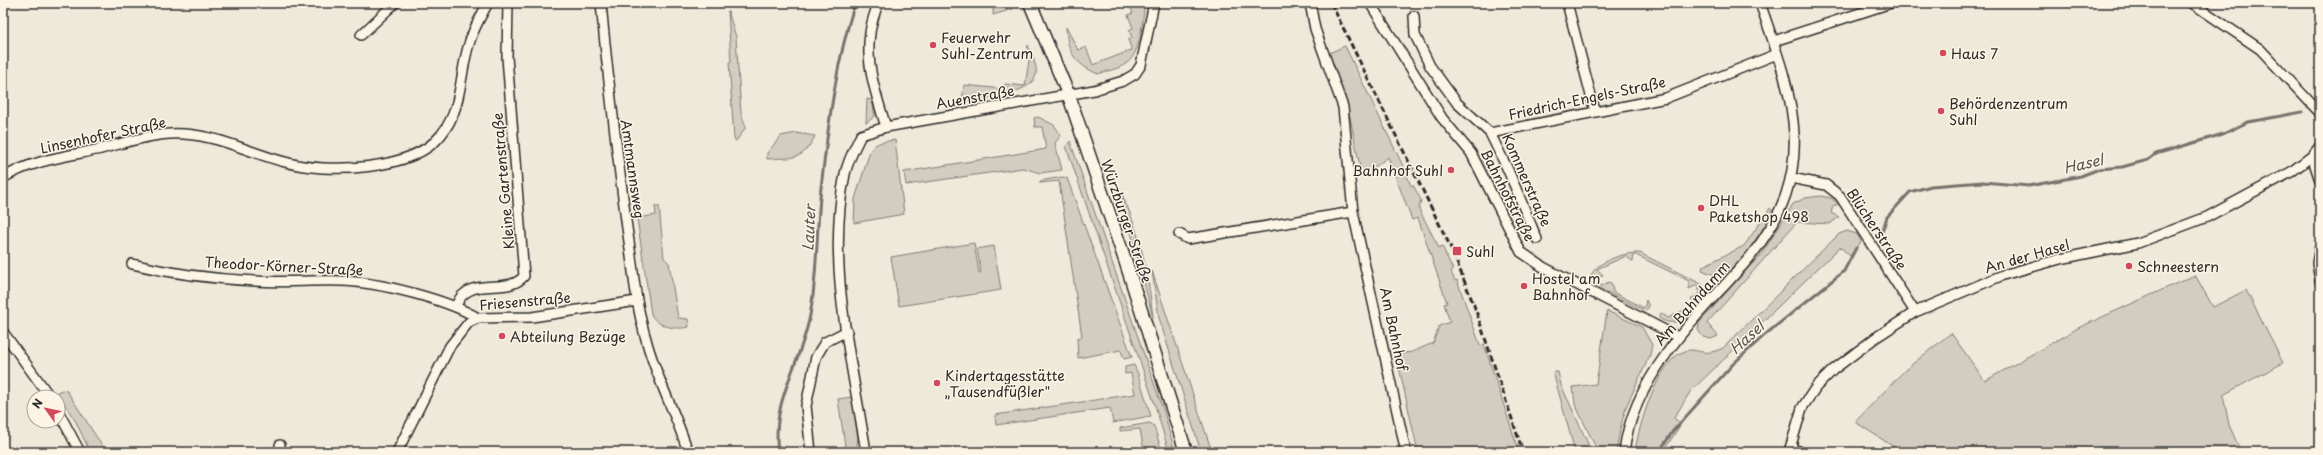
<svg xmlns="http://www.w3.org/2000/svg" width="2323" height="455" viewBox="0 0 2323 455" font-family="'Playpen Sans',sans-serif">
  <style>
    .green { fill: #d2cdc0; stroke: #7e7c76 }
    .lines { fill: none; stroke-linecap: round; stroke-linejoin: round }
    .stream { stroke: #75736d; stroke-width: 3 }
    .street-casing { stroke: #2b2b2b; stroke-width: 12 }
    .secondary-casing { stroke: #2b2b2b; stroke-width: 15 }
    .street { stroke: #fcf5e5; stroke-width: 9 }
    .secondary { stroke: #fcf5e5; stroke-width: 12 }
    .rail { stroke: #2b2b2b; stroke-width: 3; stroke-dasharray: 6 3; stroke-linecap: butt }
    .poi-dot { fill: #d1495b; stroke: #fcf5e5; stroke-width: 1.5 }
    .labels { text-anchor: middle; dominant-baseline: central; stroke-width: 3; stroke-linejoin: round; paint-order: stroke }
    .poi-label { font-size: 14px; fill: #2b2b2b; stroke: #fcf5e5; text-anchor: start }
    .street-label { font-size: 14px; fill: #2b2b2b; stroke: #fcf5e5 }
    .water-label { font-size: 15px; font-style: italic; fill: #565552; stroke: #fcf5e5 }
  </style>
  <rect width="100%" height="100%" fill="#efe9da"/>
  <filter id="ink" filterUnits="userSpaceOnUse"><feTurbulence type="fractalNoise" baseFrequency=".025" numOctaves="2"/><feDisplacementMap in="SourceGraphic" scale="8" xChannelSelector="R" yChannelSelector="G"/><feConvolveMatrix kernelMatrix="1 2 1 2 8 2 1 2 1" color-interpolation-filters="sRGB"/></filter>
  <g filter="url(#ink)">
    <g class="green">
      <path d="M993 3H1011L1013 9 993 15Z"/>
      <path d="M1133 3H1145C1142 20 1142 51 1127 63 1119 69 1107 71 1098 74 1075 64 1067 52 1066 27L1078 50 1086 47 1093 65 1132 50 1128 40 1132 38 1129 30 1133 28 1128 15 1133 13 1131 9Z"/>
      <path d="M728 11 736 37 741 113 746 127 736 141 734 139 729 62H731Z"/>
      <path d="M1028 45C1031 54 1038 66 1036 75 1031 95 979 99 962 102L964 85 1004 89 1005 84 1025 86 1030 54 1027 53Z"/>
      <path d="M1345 46 1404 168 1411 186 1413 185 1421 200 1419 209 1439 248 1442 246 1453 270 1451 272 1455 281 1457 280 1480 345 1484 344 1519 452H1418L1396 354 1412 352 1433 343 1439 326 1450 322 1444 304 1447 303 1418 218 1412 220 1388 157 1362 177 1348 107 1329 53Z"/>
      <path d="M867 99 872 100 875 116 866 123Z"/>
      <path d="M1038 117 1054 125 1061 135 1055 143 1062 170 1040 173 1023 168 906 185 904 172 1046 149 1042 127H1035L1034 118Z"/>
      <path d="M796 133 815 136C802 162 794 157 767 159V153L781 136Z"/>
      <path d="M895 140 904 214 854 223 855 199 870 151C876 141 884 142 895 140Z"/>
      <path d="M1070 141 1164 412 1175 452H1169L1155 405 1066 146Z"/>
      <path d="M1062 177 1067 178 1132 357 1124 359 1121 350 1078 358 1077 338 1082 337 1059 181 1040 183V181Z"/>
      <path d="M1114 179C1138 222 1148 269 1153 318L1123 201Z"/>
      <path d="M1821 196 1831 198 1839 204 1833 206 1831 213 1839 217 1830 224 1797 222 1707 323 1718 336 1711 339 1703 337 1698 330 1699 323 1763 252 1793 204 1805 198Z"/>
      <path d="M655 206H659L664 258 669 263 678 318 688 319 689 327C676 330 657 327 651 314L637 218 656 215Z"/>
      <path d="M1770 208 1773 212C1764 227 1735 276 1717 276L1702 270 1703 266 1744 246Z"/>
      <path d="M1847 231 1857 234 1861 242 1850 256 1840 247 1690 392 1674 418 1681 424 1663 452H1635C1638 428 1658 359 1685 351 1699 347 1702 358 1723 348L1839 234Z"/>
      <path d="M974 243 979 273 981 272 977 249 994 246 1001 290 899 306 891 257Z"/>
      <path d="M1640 253 1703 285 1705 297C1697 312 1676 331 1659 318L1661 313 1668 318 1696 304 1691 299 1700 293 1697 285 1689 289V281L1634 254 1633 262 1626 256 1597 269 1603 275 1597 278 1601 286 1609 282 1612 284 1613 292 1644 308 1646 300 1649 307 1645 311 1593 285 1590 278C1594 262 1624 252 1640 253Z"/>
      <path d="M1152 271 1212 452H1201L1159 318Z"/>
      <path d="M2195 275 2213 307 2246 290 2283 363 2223 395 2229 425 2241 452H1902L1855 422 1905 370 1951 333 1985 381 2078 328Z"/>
      <path d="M1607 311 1642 327 1652 345 1650 355 1626 407 1620 429 1616 452H1598L1575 404 1573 387 1596 384Z"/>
      <path d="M1134 365 1138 374 1151 416 1113 423 1110 408 996 425 995 415 1135 394 1131 373 1125 374V367Z"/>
      <path d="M1553 372H1558L1561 385 1592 452H1575Z"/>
      <path d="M62 390 67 391 103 447 110 452H90L76 422 57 392Z"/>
      <path d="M852 397 858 438 856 452H846L838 399Z"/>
      <path d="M1150 423 1154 426 1162 452H1144L1140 429 1120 431V428Z"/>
    </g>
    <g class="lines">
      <g class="stream">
        <path d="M1882 232 1887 217 1910 192 1931 186 1983 182 2029 186 2081 176 2099 169 2122 167 2148 160 2156 154 2223 134 2248 122 2302 112"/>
        <path d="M778 452C771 400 801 364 810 315 818 273 816 230 821 188 828 127 836 62 855 3"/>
        <path d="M1659 452 1673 431 1733 364 1766 334 1844 271 1856 248"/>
      </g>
      <g class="street-casing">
        <g id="street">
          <path d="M601 3C608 79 617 153 627 228 633 265 635 303 646 339 656 378 676 413 688 452"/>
          <path d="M878 3C875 13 871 23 870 33 865 65 877 97 886 127"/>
          <path d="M1310 3 1315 29 1343 107 1353 212 1406 452"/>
          <path d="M1370 3 1442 118 1471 153 1521 252 1543 267 1678 337"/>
          <path d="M1567 3 1595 111"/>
          <path d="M2192 3 2260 49 2320 113"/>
          <path d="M1414 16 1415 35 1430 66 1457 103 1490 133 1508 170 1537 239"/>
          <path d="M361 35 395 3"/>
          <path d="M1774 41 1891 3"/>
          <path d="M1490 133 1666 98 1777 54"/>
          <path d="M2312 156 2320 181"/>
          <path d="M3 178C32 160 68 156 101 149 127 142 156 132 184 134 220 136 250 153 285 162 326 174 413 171 441 135 463 108 459 75 469 44 473 29 481 16 488 3"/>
          <path d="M1791 178 1826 185 1840 196 1915 312"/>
          <path d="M1179 234 1188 239 1353 212"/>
          <path d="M2320 247 2317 263 2320 281"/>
          <path d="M132 264C173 274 214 279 255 281 284 283 312 280 341 281 378 282 446 299 478 318"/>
          <path d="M456 306C468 273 507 297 524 276L507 57 508 3"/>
          <path d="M3 332 50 397"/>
          <path d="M58 411 80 452"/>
          <path d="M280 445V452"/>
          <path d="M1790 448 1801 452"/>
          <path d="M397 452 450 346 469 322 478 318 532 317 637 301"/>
          <path d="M811 452 806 406 816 357 825 342 847 331"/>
          <path d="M866 452C852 361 826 265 845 174 848 160 855 147 861 135L886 127 1094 90 1123 81 1135 74 1141 65 1154 3"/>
          <path d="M1624 452C1628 415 1646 382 1667 353 1691 318 1723 289 1750 257 1821 169 1793 98 1760 3"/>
          <path d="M1789 452 1802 408 1816 387 1833 370 1875 338 1915 312 2003 275 2060 259 2138 243 2207 217 2291 172 2312 156 2320 146"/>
        </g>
      </g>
      <g class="secondary-casing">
        <path id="secondary" d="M1030 3 1069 96 1127 266 1186 452"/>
      </g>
      <use href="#street" class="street"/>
      <use href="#secondary" class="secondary"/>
      <path class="rail" d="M1331 3 1452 250 1475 308 1523 452"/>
    </g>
  </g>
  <g class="poi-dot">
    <circle cx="933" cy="45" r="4"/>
    <circle cx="1943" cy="53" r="4"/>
    <circle cx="1941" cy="111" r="4"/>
    <circle cx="1451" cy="170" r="4"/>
    <circle cx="1701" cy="208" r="4"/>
    <rect x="1452" y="246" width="10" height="10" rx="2"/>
    <circle cx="2129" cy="266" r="4"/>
    <circle cx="1524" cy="286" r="4"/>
    <circle cx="502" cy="336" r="4"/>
    <circle cx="937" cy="383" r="4"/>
  </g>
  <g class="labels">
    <g class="poi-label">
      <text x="941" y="37">Feuerwehr<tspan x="941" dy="16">Suhl-Zentrum</tspan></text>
      <text x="1951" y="53">Haus 7</text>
      <text x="1949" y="103">Behördenzentrum<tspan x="1949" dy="16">Suhl</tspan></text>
      <text x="1443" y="170" text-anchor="end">Bahnhof Suhl</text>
      <text x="1709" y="200">DHL<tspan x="1709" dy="16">Paketshop 498</tspan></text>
      <text x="1466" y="251">Suhl</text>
      <text x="2137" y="266">Schneestern</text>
      <text x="1532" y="278">Hostel am<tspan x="1532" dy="16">Bahnhof</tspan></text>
      <text x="510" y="336">Abteilung Bezüge</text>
      <text x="945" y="375">Kindertagesstätte<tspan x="945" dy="16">„Tausendfüßler"</tspan></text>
    </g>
    <g class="street-label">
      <text transform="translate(975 97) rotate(-10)">Auenstraße</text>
      <text transform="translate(1587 98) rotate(-12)">Friedrich-Engels-Straße</text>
      <text transform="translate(103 135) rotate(-12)">Linsenhofer Straße</text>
      <text transform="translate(633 169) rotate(82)">Amtmannsweg</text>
      <text transform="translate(1527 180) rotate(66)">Kommerstraße</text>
      <text transform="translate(503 181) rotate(-95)">Kleine Gartenstraße</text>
      <text transform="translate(1508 195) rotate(63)">Bahnhofstraße</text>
      <text transform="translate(1127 221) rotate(71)">Würzburger Straße</text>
      <text transform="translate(1877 229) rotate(56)">Blücherstraße</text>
      <text transform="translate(2027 256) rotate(-16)">An der Hasel</text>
      <text transform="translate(284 266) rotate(3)">Theodor-Körner-Straße</text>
      <text transform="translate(525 301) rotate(-5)">Friesenstraße</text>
      <text transform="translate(1692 303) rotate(-49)">Am Bahndamm</text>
      <text transform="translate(1394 329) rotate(78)">Am Bahnhof</text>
    </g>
    <g class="water-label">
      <text transform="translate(2083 163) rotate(-13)">Hasel</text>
      <text transform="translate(808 228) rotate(-87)">Lauter</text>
      <text transform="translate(1746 337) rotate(-42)">Hasel</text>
    </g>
  </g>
  <rect width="2323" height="455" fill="none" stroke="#fcf5e5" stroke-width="16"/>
  <rect x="8" y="8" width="2307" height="439" fill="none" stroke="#2b2b2b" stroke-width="1.5" filter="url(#ink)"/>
  <g transform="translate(46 409) rotate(303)"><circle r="19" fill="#fcf5e5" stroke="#a8a49b"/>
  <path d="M0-3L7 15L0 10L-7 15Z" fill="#d1495b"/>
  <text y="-6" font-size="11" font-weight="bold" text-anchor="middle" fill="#2b2b2b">N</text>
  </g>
</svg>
